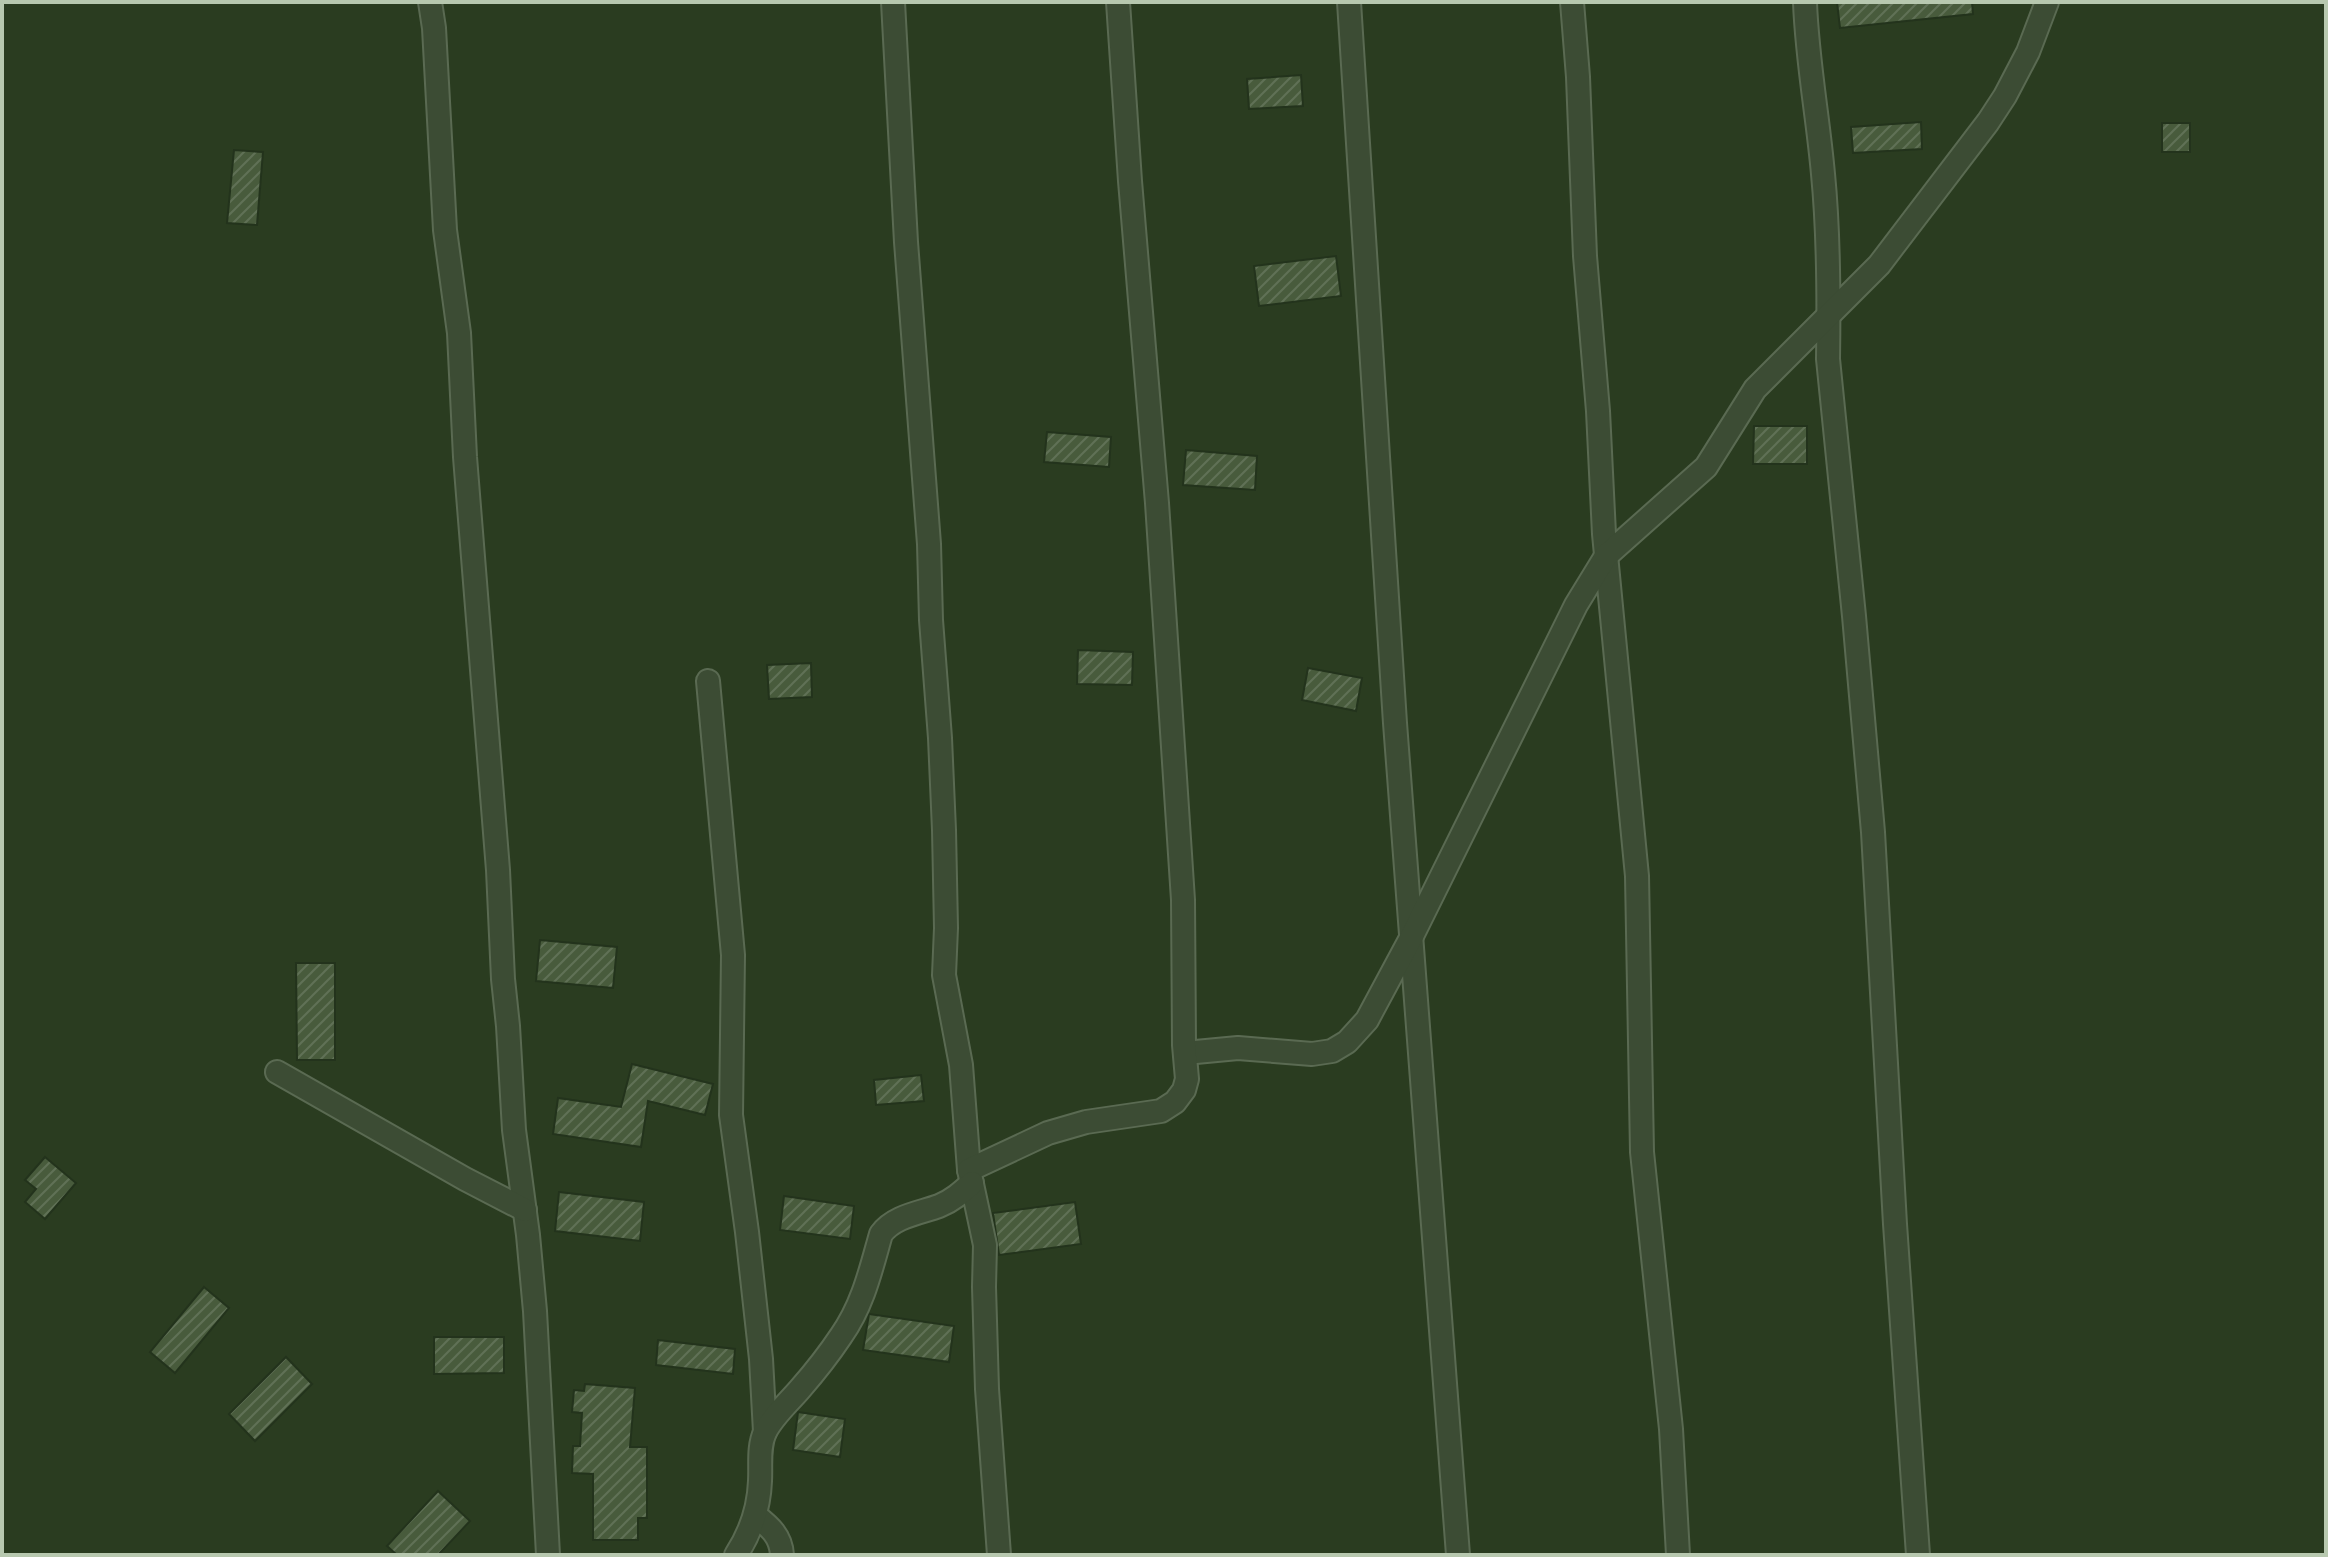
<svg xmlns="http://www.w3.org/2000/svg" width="2328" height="1557" viewBox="0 0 2328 1557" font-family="Ubuntu,sans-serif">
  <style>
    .building { fill: url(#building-hatch); stroke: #23331c; stroke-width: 2 }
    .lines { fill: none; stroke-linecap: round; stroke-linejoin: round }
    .minor-casing { stroke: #5a6a52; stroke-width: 26 }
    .minor { stroke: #3c4c34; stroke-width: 22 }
  </style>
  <defs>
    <pattern id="building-hatch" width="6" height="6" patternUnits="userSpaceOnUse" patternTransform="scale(2)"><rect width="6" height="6" fill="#485b3c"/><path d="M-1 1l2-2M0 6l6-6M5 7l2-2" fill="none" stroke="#607156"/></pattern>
  </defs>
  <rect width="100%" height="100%" fill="#2a3c20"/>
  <g class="building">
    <path d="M1837 2H1972L1973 14 1840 28Z"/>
    <path d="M1301 75 1303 106 1249 109 1247 79Z"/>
    <path d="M1921 122 1922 149 1853 153 1851 127Z"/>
    <rect x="2162" y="123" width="28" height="29"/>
    <path d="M234 150 263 152 257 225 227 223Z"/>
    <path d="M1336 256 1341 296 1259 306 1254 266Z"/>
    <path d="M1754 426H1807V464H1753Z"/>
    <path d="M1047 432 1111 437 1109 467 1044 462Z"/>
    <path d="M1186 450 1257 456 1255 490 1183 485Z"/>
    <path d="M1078 650 1133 652 1132 685 1077 684Z"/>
    <path d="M811 663 812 697 769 699 767 665Z"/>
    <path d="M1308 668 1362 678 1356 711 1302 700Z"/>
    <path d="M540 940 617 947 613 988 536 981Z"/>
    <path d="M296 963H335V1060H297Z"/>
    <path d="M632 1064 713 1084 705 1115 648 1101 641 1147 553 1134 558 1098 621 1107Z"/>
    <path d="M921 1075 924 1101 876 1105 874 1080Z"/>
    <path d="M45 1157 76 1183 45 1219 25 1202 36 1189 25 1180Z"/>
    <path d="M559 1192 644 1202 640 1241 555 1231Z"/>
    <path d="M784 1196 854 1206 850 1239 780 1230Z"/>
    <path d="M1075 1202 1081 1244 999 1255 993 1213Z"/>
    <path d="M204 1287 229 1308 175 1373 150 1352Z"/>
    <path d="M869 1314 954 1326 949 1362 863 1350Z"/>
    <path d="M434 1337H504V1373L434 1374Z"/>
    <path d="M658 1340 735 1349 733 1374 656 1365Z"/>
    <path d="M286 1357 312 1384 255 1441 229 1414Z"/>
    <path d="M585 1384 635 1388 630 1447H647V1518H638V1540H593V1474L572 1473 573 1446H580L582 1413 572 1412 574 1390 584 1391Z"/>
    <path d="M798 1412 845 1419 840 1457 793 1450Z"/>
    <path d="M438 1491 470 1521 438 1555H397L387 1546Z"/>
  </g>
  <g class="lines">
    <g class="minor-casing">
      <g id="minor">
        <path d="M430 2 434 28 445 230 459 333 465 457 498 870 503 979 508 1026 514 1130 528 1235 535 1311 548 1555"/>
        <path d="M893 2 906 242 929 544 931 620 940 738 944 830 946 928 944 975 961 1065 969 1170 985 1245 984 1287 987 1389 999 1555"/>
        <path d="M1349 2 1395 723 1458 1555"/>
        <path d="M1572 2 1578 77 1585 256 1598 411 1604 534 1637 876 1642 1152 1671 1429 1678 1555"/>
        <path d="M1805 2C1807 60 1818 117 1823 174 1829 235 1829 298 1828 359L1854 616 1873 832 1895 1224 1918 1555"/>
        <path d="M708 681 733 955 731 1115 747 1232 761 1359 765 1432"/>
        <path d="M1185 1053 1238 1048 1312 1054 1332 1051 1347 1042 1367 1020 1411 938 1576 605 1606 556 1706 467 1755 389 1879 265 1988 122 2005 96 2028 52 2047 2"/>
        <path d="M277 1072 465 1179 525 1210"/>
        <path d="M969 1170 1048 1133 1086 1122 1161 1111 1175 1102 1184 1090 1187 1079 1184 1045 1183 900 1167 655 1157 503 1130 181 1118 2"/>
        <path d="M755 1515C770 1527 781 1536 782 1555"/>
        <path d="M736 1555C751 1532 759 1508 760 1481 761 1465 758 1447 765 1432 773 1416 788 1403 800 1389 814 1373 829 1354 841 1336 863 1305 871 1269 881 1234 894 1216 920 1213 939 1206 952 1201 962 1192 972 1183"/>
      </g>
    </g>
    <use href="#minor" class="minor"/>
  </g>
  <rect width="2328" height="1557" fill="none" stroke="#b7c8af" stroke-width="8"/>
</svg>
